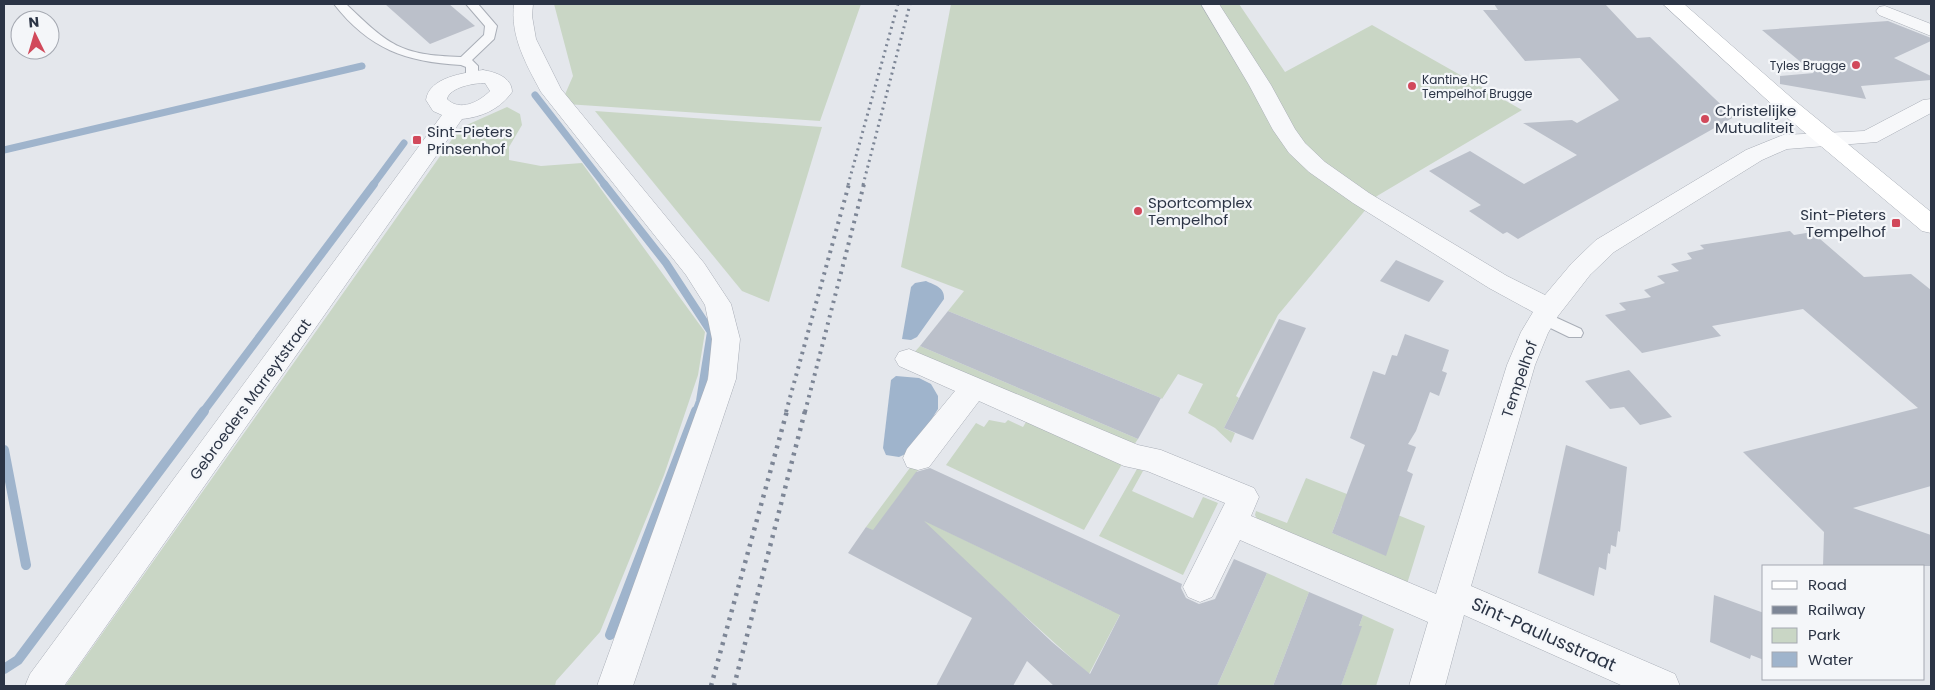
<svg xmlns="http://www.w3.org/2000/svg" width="1935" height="690" viewBox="0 0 1935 690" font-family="Poppins,sans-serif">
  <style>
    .green { fill: #c9d6c5 }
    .water { fill: #9fb4cc }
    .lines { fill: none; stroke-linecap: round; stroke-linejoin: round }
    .stream-far2 { stroke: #9fb4cc; stroke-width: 7 }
    .stream-far1 { stroke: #9fb4cc; stroke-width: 8 }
    .stream { stroke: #9fb4cc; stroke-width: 10 }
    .building { fill: #bbc0ca; fill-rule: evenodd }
    .service-casing { stroke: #a9aeb7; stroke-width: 2 }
    .pedestrian-casing { stroke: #a9aeb7; stroke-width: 1 }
    .minor-casing { stroke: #a9aeb7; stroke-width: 1 }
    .secondary-casing { stroke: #a9aeb7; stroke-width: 1 }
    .service { fill: #f7f8fa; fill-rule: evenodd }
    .pedestrian { fill: #f7f8fa; fill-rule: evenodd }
    .minor { fill: #f7f8fa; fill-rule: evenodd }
    .secondary { fill: #fff; fill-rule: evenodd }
    .rail-far2 { stroke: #7d8696; stroke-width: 3; stroke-dasharray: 2 4; stroke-linecap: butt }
    .rail-far1 { stroke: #7d8696; stroke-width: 4; stroke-dasharray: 2.5 5; stroke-linecap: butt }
    .rail { stroke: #7d8696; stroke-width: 4.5; stroke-dasharray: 3 5.5; stroke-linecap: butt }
    .poi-dot { fill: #d1495b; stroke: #f4f6f9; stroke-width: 2 }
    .labels { text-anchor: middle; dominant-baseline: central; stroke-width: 4.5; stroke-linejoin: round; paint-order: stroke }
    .far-poi-label { font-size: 12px; fill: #2b3445; stroke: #f4f6f9; text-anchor: end }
    .poi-label { font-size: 15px; fill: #2b3445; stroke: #f4f6f9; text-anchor: start }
    .street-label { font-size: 15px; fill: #2b3445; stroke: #f4f6f9 }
    .near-street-label { font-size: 18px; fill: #2b3445; stroke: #f4f6f9 }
  </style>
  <rect width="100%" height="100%" fill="#e4e7ec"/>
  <g class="green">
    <path d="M554 4H861L820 121 566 104 563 99 573 76Z"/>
    <path d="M951 4H1239L1285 72 1372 25 1522 110 1377 196 1278 315 1236 396 1239 398 1224 428 1235 433 1231 443 1215 428 1188 413 1203 384 1178 374 1162 399 1161 398 948 311 964 291 901 267Z"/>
    <path d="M507 107 520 114 522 125 509 147V160L541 166 582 163 705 332 698 375 664 475 600 632 556 681 555 686H65L460 128Z"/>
    <path d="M595 111 822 127 769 302 742 291Z"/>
    <path d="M920 346 1138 439 1131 449 912 355Z"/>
    <path d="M989 420 1005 423 1008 420 1023 427 1026 422 1122 464 1084 530 946 465 976 423 984 427Z"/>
    <path d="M915 461 922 465 892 505 1112 611 1137 582 1089 674 1007 600 866 527Z"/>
    <path d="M1137 469 1143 471 1132 491 1193 518 1203 497 1218 503 1183 575 1099 536Z"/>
    <path d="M1306 478 1352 496 1347 508 1342 506 1332 533 1385 555 1383 509 1425 526 1407 584 1258 521 1255 515 1256 511 1287 523Z"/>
    <path d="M1267 573 1309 592 1273 686H1217Z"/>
    <path d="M1363 615 1394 629 1376 686H1341L1361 627 1359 626Z"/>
  </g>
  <g class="water">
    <path d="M926 281C934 285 945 287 944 299L917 337 911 340 902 339 911 287 915 283Z"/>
    <path d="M896 376 919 378 931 384 938 396V409L912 451 899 457 886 455 883 448 891 380Z"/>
  </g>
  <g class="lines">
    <g class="stream-far2">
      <path d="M535 95 605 185"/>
      <path d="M4 150 362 66"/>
      <path d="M373 185 404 143"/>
    </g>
    <g class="stream-far1">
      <path d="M604 184 666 263 711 332 700 401 696 412"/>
      <path d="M203 412 374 184"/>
    </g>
    <g class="stream">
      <path d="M4 450 26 565"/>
      <path d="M610 635 696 411"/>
      <path d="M4 669 18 660 204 411"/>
    </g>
  </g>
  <g class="building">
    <path d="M385 4H449L475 26 430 44Z"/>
    <path d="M1494 4H1605L1637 38 1650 37 1734 117 1518 239 1507 232 1503 234 1469 211 1481 205 1429 171 1470 151 1524 184 1577 155 1523 123 1572 120 1577 123 1619 100 1580 58 1525 61 1483 10H1498Z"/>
    <path d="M1888 21 1931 38V41L1894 58 1931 76V80L1861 86 1866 99 1780 84V76L1814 73 1762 30Z"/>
    <path d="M1790 231 1794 235 1812 232 1864 277 1911 274 1931 290V486L1853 508 1931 535V566H1823L1824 532 1743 452 1918 408 1803 309 1712 326 1721 336 1642 353 1605 315 1626 310 1619 303 1651 297 1644 290 1665 283 1657 276 1679 271 1671 264 1692 259 1687 253 1704 249 1700 245Z"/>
    <path d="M1396 260 1444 281 1429 302 1380 281Z"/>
    <path d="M948 311 1161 398 1138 439 920 346Z"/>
    <path d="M1279 319 1306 328 1253 440 1224 428Z"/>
    <path d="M1405 334 1449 350 1442 371 1447 373 1439 396 1430 392 1416 431 1408 444 1416 447 1407 471 1413 474 1386 556 1332 533 1365 445 1350 438 1373 371 1385 375 1392 355 1397 356Z"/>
    <path d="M1629 370 1672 417 1640 425 1624 407 1610 409 1585 381Z"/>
    <path d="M1566 445 1627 467 1620 532 1618 531 1616 547 1611 545 1610 554 1608 553 1606 570 1599 567 1594 596 1538 573Z"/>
    <path d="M930 468 1182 584 1181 588 1186 598 1199 604 1215 599 1234 559 1267 573 1217 686H1054L1027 661 1013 686H936L972 618 848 553 866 527 873 530 916 472ZM924 521 1120 615 1090 674 1052 642Z"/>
    <path d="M1309 592 1363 615 1359 626H1362L1341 686H1273Z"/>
    <path d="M1714 595 1764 613V660L1751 655 1750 659 1710 642Z"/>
  </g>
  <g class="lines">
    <g class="service-casing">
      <g id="service">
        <path d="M334 4H346C389 45 399 55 461 57L484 35 485 26 466 4H478L497 26 494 39 472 60 478 66V77L472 81 466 77V67L461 65C406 62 369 49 334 4Z"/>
        <path d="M1544 312 1581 329 1583 333 1581 337H1569L1538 322 1536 318 1538 314Z"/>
      </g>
    </g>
    <g class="pedestrian-casing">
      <path id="pedestrian" d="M1885 6 1931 24V36L1879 15 1876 11 1879 7Z"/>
    </g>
    <g class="minor-casing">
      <g id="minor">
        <path d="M514 4H533L532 16 536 39 561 89 704 263 731 304 740 339 736 379 633 686H597L708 379 712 339 705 305 686 275 541 92C526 64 510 36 514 4Z"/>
        <path d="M1201 4H1219L1271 85 1295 129 1305 143 1325 162 1369 193 1507 276 1545 295 1572 263 1596 240 1746 150 1783 135 1864 131 1923 100 1931 99V113L1877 142 1787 149 1762 160 1614 252 1590 275 1558 316 1548 333 1535 365 1471 586 1675 674 1680 686H1623L1464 615 1445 686H1409L1428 622 1240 540 1212 597 1200 602 1188 597 1183 587 1225 503 1147 471 1124 466 979 401 929 467 918 470 907 467 903 458 907 449 955 391 899 366 895 359 899 352 909 349 1138 445 1161 450 1254 488 1259 497 1251 516 1436 594 1507 365 1521 332 1533 312 1489 288 1353 203 1309 172 1289 153 1273 130 1249 85Z"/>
        <path d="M483 70C495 72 512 77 512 92 500 109 482 117 462 119L64 686H25L30 674 442 115 433 111 426 100C429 77 464 73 483 70ZM485 83 490 91C479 102 460 112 447 99 450 87 474 83 485 83Z"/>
      </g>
    </g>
    <g class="secondary-casing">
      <path id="secondary" d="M1663 4H1684L1794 100 1931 212V233L1922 231 1778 110Z"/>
    </g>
    <use href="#service" class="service"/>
    <use href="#pedestrian" class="pedestrian"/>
    <use href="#minor" class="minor"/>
    <use href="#secondary" class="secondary"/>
    <g class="rail-far2">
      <path d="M848 185 898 4"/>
      <path d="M863 185 910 4"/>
    </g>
    <g class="rail-far1">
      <path d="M786 412 849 184"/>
      <path d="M805 412 864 184"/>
    </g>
    <g class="rail">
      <path d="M711 686 787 411"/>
      <path d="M734 686 805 411"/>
    </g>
  </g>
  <g class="poi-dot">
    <circle cx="1856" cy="65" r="5"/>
    <circle cx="1412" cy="86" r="5"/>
    <circle cx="1705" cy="119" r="5"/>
    <rect x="412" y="135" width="10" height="10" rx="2.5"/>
    <circle cx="1138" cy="211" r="5"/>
    <rect x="1891" y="218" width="10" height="10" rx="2.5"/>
  </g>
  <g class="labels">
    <g class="far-poi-label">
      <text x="1846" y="65">Tyles Brugge</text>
      <text x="1422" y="79" text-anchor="start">Kantine HC<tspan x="1422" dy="14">Tempelhof Brugge</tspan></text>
    </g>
    <g class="poi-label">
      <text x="1715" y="110">Christelijke<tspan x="1715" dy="17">Mutualiteit</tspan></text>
      <text x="427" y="131">Sint-Pieters<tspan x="427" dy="17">Prinsenhof</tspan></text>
      <text x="1148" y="202">Sportcomplex<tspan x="1148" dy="17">Tempelhof</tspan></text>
      <text x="1886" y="214" text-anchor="end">Sint-Pieters<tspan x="1886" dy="17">Tempelhof</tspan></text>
    </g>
    <g class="street-label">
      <text transform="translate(1519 379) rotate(-71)">Tempelhof</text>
      <text transform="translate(250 399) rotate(-54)">Gebroeders Marreytstraat</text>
    </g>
    <g class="near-street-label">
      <text transform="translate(1544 634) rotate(24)">Sint-Paulusstraat</text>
    </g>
  </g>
  <rect width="1935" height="690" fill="none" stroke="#2b3445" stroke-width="10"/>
  <rect x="1762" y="565" width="162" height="115" fill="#f4f6f9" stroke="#a4a8b1"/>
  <rect x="1772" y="581" width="25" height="8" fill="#ffffff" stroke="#a4a8b1"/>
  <text x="1808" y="590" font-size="15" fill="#2b3445">Road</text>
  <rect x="1772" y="606" width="25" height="8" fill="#7d8696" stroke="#a4a8b1"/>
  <text x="1808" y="615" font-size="15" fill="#2b3445">Railway</text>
  <rect x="1772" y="628" width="25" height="15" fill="#c9d6c5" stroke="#a4a8b1"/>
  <text x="1808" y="640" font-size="15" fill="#2b3445">Park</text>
  <rect x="1772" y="652" width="25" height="15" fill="#9fb4cc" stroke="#a4a8b1"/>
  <text x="1808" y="665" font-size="15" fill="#2b3445">Water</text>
  <g transform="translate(35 35) rotate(355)"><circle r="24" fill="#f4f6f9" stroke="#a4a8b1"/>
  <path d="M0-4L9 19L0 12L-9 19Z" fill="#d1495b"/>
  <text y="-8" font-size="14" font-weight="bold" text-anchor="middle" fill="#2b3445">N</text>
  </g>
</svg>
